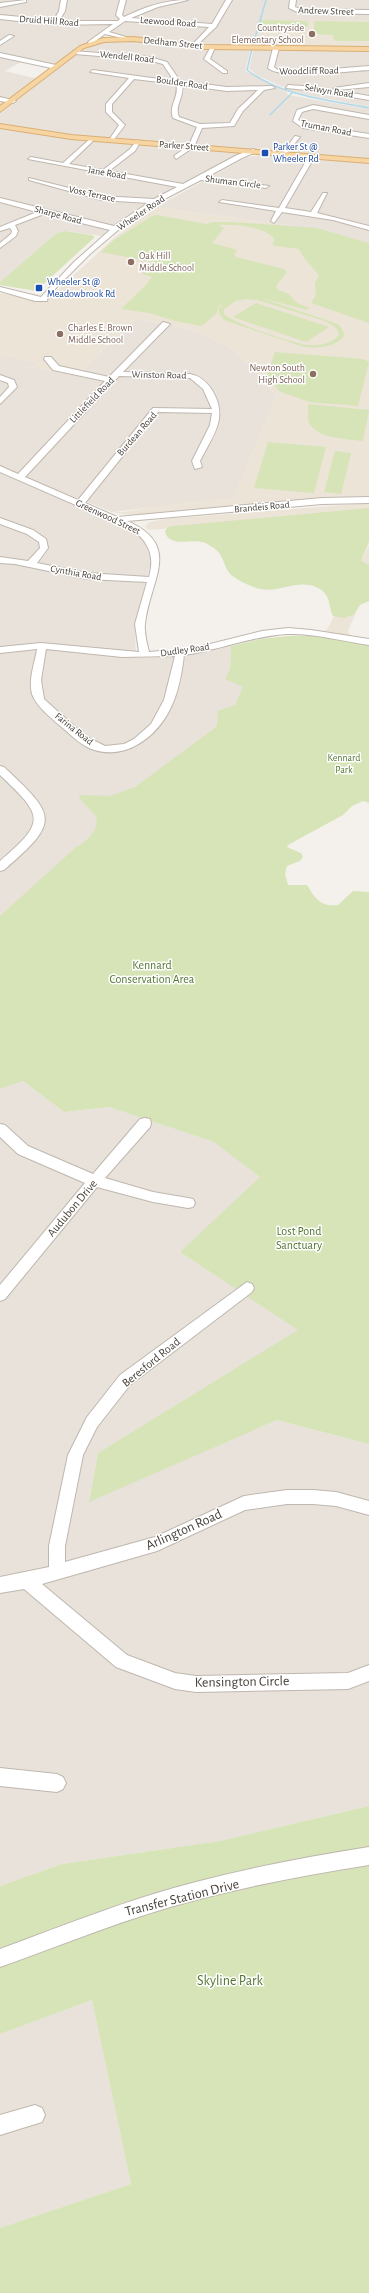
<svg xmlns="http://www.w3.org/2000/svg" width="369" height="2293" viewBox="0 0 369 2293" font-family="'Alegreya Sans',sans-serif">
  <style>
    .residential { fill: #e8e2da }
    .education { fill: #ece4d7 }
    .green { fill: #d6e4b8; fill-rule: evenodd }
    .lines { fill: none; stroke-linecap: round; stroke-linejoin: round }
    .stream { stroke: #aed9eb; stroke-width: 1.5 }
    .minor-casing { stroke: #bfb7af; stroke-width: 2 }
    .major-casing { stroke: #daaf74; stroke-width: 2 }
    .minor { fill: #fff; fill-rule: evenodd }
    .major { fill: #f6d5a3; fill-rule: evenodd }
    .education-dot { fill: #8d6e63; stroke: #fff; stroke-width: 1.5 }
    .transit-dot { fill: #1a4fb4; stroke: #fff; stroke-width: 1.5 }
    .labels { text-anchor: middle; dominant-baseline: central; stroke-width: 3; stroke-linejoin: round; paint-order: stroke }
    .far-street-label { font-size: 10px; fill: #48413a; stroke: #fff }
    .far-education-label { font-size: 10px; fill: #785e54; stroke: #fff; text-anchor: end }
    .far-transit-label { font-size: 10px; fill: #164399; stroke: #fff; text-anchor: start }
    .far-park-label { font-size: 10px; fill: #537631; stroke: #fff }
    .park-label { font-size: 12px; fill: #537631; stroke: #fff }
    .street-label { font-size: 12px; fill: #48413a; stroke: #fff }
    .near-street-label { font-size: 14px; fill: #48413a; stroke: #fff }
    .near-park-label { font-size: 14px; fill: #537631; stroke: #fff }
  </style>
  <rect width="100%" height="100%" fill="#f4f1ec"/>
  <g class="residential">
    <path d="M0 0H369V20H260L252 46H205L100 33 55 65 0 53Z"/>
    <path d="M124 39 206 48H251L245 71 286 91 288 95 369 109V160L84 137 0 125V114L86 46 96 42Z"/>
    <path d="M254 48 369 50V107L297 93 258 76 249 69Z"/>
    <path d="M0 56 23 61 5 71 38 79 0 107Z"/>
    <path d="M0 128 41 134 238 152 241 154 173 189 128 216 102 236 66 231 57 233 0 282Z"/>
    <path d="M270 154 369 163V243L322 230 156 207 247 157Z"/>
    <path d="M136 318 187 329 226 345 243 359 271 389 276 397 234 498 112 512 0 467V355L36 362 31 367 77 376Z"/>
    <path d="M0 472 108 519 135 532 145 540 150 548V565L135 625 136 658 164 657 231 646 230 669 225 679 251 690 212 730 108 824 0 916Z"/>
    <path d="M23 1081 64 1112 109 1107 217 1143 264 1180 180 1252 299 1330 98 1453 89 1501 277 1420 369 1444V1806L220 1841 62 1864 0 1886V1089Z"/>
    <path d="M92 2000 131 2184 0 2228V2034Z"/>
  </g>
  <g class="education">
    <path d="M260 20H369V47L252 46Z"/>
    <path d="M156 207 322 230 369 243V496L343 497 135 515 122 514 108 511 123 512 178 503 234 498 276 397 271 389 243 359 226 345 187 329 136 318 77 376 31 367 35 362 0 355V293L46 301 115 237Z"/>
    <path d="M369 503V513L148 530 145 526 150 522 165 519Z"/>
    <path d="M369 545V585L348 630 350 636 324 632 328 628Z"/>
  </g>
  <g class="green">
    <path d="M259 20 307 21 309 26 300 28H259Z"/>
    <path d="M314 21 369 22V41H335L332 35 314 34Z"/>
    <path d="M157 215 207 224 213 222H231L317 228 369 243V323L311 303 316 295 315 283 319 275 304 258 299 249 276 246 273 245 274 238C262 226 234 224 218 225L224 228 212 243 234 249 237 251 234 254 236 257 284 269 287 272 276 286 278 290 289 294 297 303 309 308 307 310 261 298 338 324 343 330 344 336C334 348 319 348 304 347L224 320 219 314V308L223 304 219 306 216 314 202 326 175 321 149 313 121 309 145 286 152 277 142 274 152 262 101 252 114 240 152 216ZM246 299 257 300 325 321C332 325 338 327 339 335 331 344 319 346 308 345 295 344 232 323 224 314V309L236 301Z"/>
    <path d="M66 231 91 235 95 237 36 291 0 285V282L57 233Z"/>
    <path d="M256 303 329 327 306 342 233 317Z"/>
    <path d="M275 352 363 359 369 362 358 406 309 402 279 391 267 375Z"/>
    <path d="M308 404 369 410 363 441C347 439 316 439 308 421Z"/>
    <path d="M268 442 326 447 314 493 254 488Z"/>
    <path d="M335 451 351 453 341 494 324 492Z"/>
    <path d="M369 508V542L361 561 369 565V601L360 605 353 615 343 618 333 616C328 605 331 595 318 588 299 578 280 593 261 589 253 588 237 580 231 575 222 565 225 553 210 546 208 544 204 542 202 542 191 539 168 548 165 531L168 527 175 526Z"/>
    <path d="M289 636H320L369 645V803L363 801 352 806 343 815 288 845 287 847 301 853 303 857 300 861 287 866 285 874 288 885H307C315 898 320 907 338 905L353 891 369 892V1444L277 1420 89 1502 98 1453 298 1330 180 1252 260 1177 214 1142 109 1107 64 1112 23 1081 0 1089V916L75 848C86 842 100 830 96 816L79 798 80 795 110 796 135 787 212 730 217 725 218 711 235 705 243 687 225 679 230 669 231 646 261 639Z"/>
    <path d="M369 1806V2293H0V2228L131 2184 92 2000 0 2034V1886L62 1864 220 1841Z"/>
  </g>
  <g class="lines">
    <g class="stream">
      <path d="M253 45 266 0"/>
      <path d="M252 49 247 70C281 96 328 100 369 108"/>
      <path d="M270 115 292 93"/>
    </g>
    <g class="minor-casing">
      <g id="minor">
        <path d="M26 0V2L0 7V3Z"/>
        <path d="M61 0H67L65 11 59 21H118L120 19 116 15 120 0H126L122 15 124 17C144 7 165 0 188 0L158 7 131 18 212 24 226 0H232L216 27 194 48 192 45 209 27 125 21 109 32 126 37V39L105 34 90 45 88 42 113 24 55 25 0 19V15L54 20 59 11Z"/>
        <path d="M290 0H296L295 7 300 9 369 10V14L299 13 289 8Z"/>
        <path d="M9 35 14 36 0 45V41Z"/>
        <path d="M212 45 215 47 210 59 227 71V73H223L204 59Z"/>
        <path d="M276 46 279 48 274 67 278 70H320L369 66V70C349 71 281 80 268 68L273 48Z"/>
        <path d="M73 51 150 57 167 62 180 81 227 87 272 86 275 88 264 90 243 111 234 126 202 128 194 147 176 159 174 156 189 145 197 127 173 118C168 106 180 96 176 84L134 79 112 104V112L125 125 112 142 109 140 119 125 106 112V104L129 78 90 72 93 70 174 81 163 64 148 60 75 54ZM182 85 227 91 258 90 238 109 230 123 200 124 179 117C174 106 185 96 182 85Z"/>
        <path d="M0 53 56 65 59 67 56 69 0 57Z"/>
        <path d="M369 83V87L337 90 334 88Z"/>
        <path d="M288 85 317 87 369 96V100L317 91 286 88Z"/>
        <path d="M0 97 16 101 13 103 0 101Z"/>
        <path d="M313 105 369 115V119L313 109 302 112 298 120 305 124 369 134V138L303 128 293 121 297 110Z"/>
        <path d="M295 136 300 137 286 154H282Z"/>
        <path d="M92 137 94 140 69 164 103 170 130 149 137 140 140 142 135 151 109 171 183 184 237 155 254 149 256 152 242 158 207 177 269 186 266 188 201 180 197 182 155 204 124 225 90 254 48 296 47 301H35L0 291V287L41 297 74 262 110 230 44 214 15 225 18 231 16 236 0 248V243L11 234 12 231 10 228 0 231V227L37 212 0 202V198L114 226 148 203 101 200 29 180V178L101 196 154 199 177 187 28 159 31 157 63 163Z"/>
        <path d="M312 154 315 156 285 208 311 212 323 193H327L317 213 369 226V230L333 220 282 212 274 223 271 221 276 211 219 202 222 200 279 208 309 156Z"/>
        <path d="M163 322 170 324 123 372 190 374C200 376 206 381 212 390 229 418 213 435 200 461L202 467 195 469 192 461 210 425 212 413 158 412 85 503 117 517 322 498 369 497V503L322 504 127 521C184 546 149 581 145 624 144 633 147 643 149 652L194 648 262 631 288 628 311 630 369 639V645C342 641 314 633 287 634 252 636 219 650 184 655 182 672 179 690 172 705 158 737 124 763 89 748 80 744 72 736 65 730 54 720 37 708 32 694 28 679 35 663 37 649L0 653V647L41 643 139 652 135 624 147 582 87 579 15 564 0 563V557L28 561 40 548 39 542 27 534 0 524V518L33 530 46 539 48 548 37 563 87 573 149 577C155 556 149 543 133 530L0 472V466L18 474 105 381 53 370 44 359 45 357H51L59 366 109 377ZM119 376 190 378 203 389 212 409 153 408 78 500 25 477ZM46 649 122 657 175 656 164 700 151 724 134 739 124 744 105 746 85 736 44 699 41 680Z"/>
        <path d="M0 375 14 380 17 387 0 404V397L9 387 8 383 0 380Z"/>
        <path d="M0 766 4 767C56 816 61 821 4 870L0 871V861C47 821 43 816 0 775Z"/>
        <path d="M145 1118 150 1119 151 1123 150 1127 105 1178 153 1192 188 1198 193 1199 195 1203 193 1207 188 1208 153 1202 97 1187 5 1299 0 1301V1285L85 1183 18 1154 0 1137V1124L5 1125 28 1146 93 1174 140 1119Z"/>
        <path d="M247 1282 252 1284 254 1288 252 1292 130 1385 97 1427 83 1455 65 1546V1562L155 1537 244 1496 287 1490H313L336 1492 369 1501V1515L336 1506 313 1504H287L245 1510 157 1551 42 1584 127 1655 175 1673 196 1676 348 1673 369 1665V1681L348 1689 196 1692 175 1689 116 1667 24 1589 0 1593V1577L49 1567V1546L68 1455 87 1417 120 1375Z"/>
        <path d="M0 1768 57 1774 63 1777 66 1783 63 1789 57 1792 0 1786Z"/>
        <path d="M369 1847V1865C311 1874 253 1885 196 1900 129 1917 65 1944 0 1967V1949C65 1925 129 1899 196 1882 253 1867 311 1856 369 1847Z"/>
        <path d="M35 2105 42 2108 45 2115 42 2122 0 2135V2115Z"/>
      </g>
    </g>
    <g class="major-casing">
      <g id="major">
        <path d="M133 37 205 45 369 47V51L205 49 133 41 104 42 84 48 0 112V106L80 46 103 38Z"/>
        <path d="M0 124 71 135 369 159V163L71 139 0 128Z"/>
      </g>
    </g>
    <use href="#minor" class="minor"/>
    <use href="#major" class="major"/>
  </g>
  <g class="education-dot">
    <circle cx="312" cy="34" r="4"/>
    <circle cx="131" cy="262" r="4"/>
    <circle cx="60" cy="334" r="4"/>
    <circle cx="313" cy="374" r="4"/>
  </g>
  <g class="transit-dot">
    <rect x="261" y="149" width="8" height="8" rx="2"/>
    <rect x="35" y="284" width="8" height="8" rx="2"/>
  </g>
  <g class="labels">
    <g class="far-street-label">
      <text transform="translate(326 11) rotate(2)">Andrew Street</text>
      <text transform="translate(49 21) rotate(4)">Druid Hill Road</text>
      <text transform="translate(168 22) rotate(4)">Leewood Road</text>
      <text transform="translate(173 43) rotate(6)">Dedham Street</text>
      <text transform="translate(127 57) rotate(6)">Wendell Road</text>
      <text transform="translate(309 71) rotate(-1)">Woodcliff Road</text>
      <text transform="translate(182 83) rotate(8)">Boulder Road</text>
      <text transform="translate(329 91) rotate(9)">Selwyn Road</text>
      <text transform="translate(326 128) rotate(11)">Truman Road</text>
      <text transform="translate(184 146) rotate(4)">Parker Street</text>
      <text transform="translate(107 173) rotate(10)">Jane Road</text>
      <text transform="translate(233 182) rotate(7)">Shuman Circle</text>
      <text transform="translate(92 194) rotate(12)">Voss Terrace</text>
      <text transform="translate(141 213) rotate(-34)">Wheeler Road</text>
      <text transform="translate(58 215) rotate(15)">Sharpe Road</text>
      <text transform="translate(159 375) rotate(1)">Winston Road</text>
      <text transform="translate(92 400) rotate(-46)">Littlefield Road</text>
      <text transform="translate(137 434) rotate(-49)">Burdean Road</text>
      <text transform="translate(262 507) rotate(-5)">Brandeis Road</text>
      <text transform="translate(108 517) rotate(25)">Greenwood Street</text>
      <text transform="translate(76 573) rotate(10)">Cynthia Road</text>
      <text transform="translate(185 650) rotate(-8)">Dudley Road</text>
      <text transform="translate(74 729) rotate(38)">Farina Road</text>
    </g>
    <g class="far-education-label">
      <text x="304" y="28">Countryside<tspan x="304" dy="12">Elementary School</tspan></text>
      <text x="139" y="256" text-anchor="start">Oak Hill<tspan x="139" dy="12">Middle School</tspan></text>
      <text x="68" y="328" text-anchor="start">Charles E. Brown<tspan x="68" dy="12">Middle School</tspan></text>
      <text x="305" y="368">Newton South<tspan x="305" dy="12">High School</tspan></text>
    </g>
    <g class="far-transit-label">
      <text x="273" y="147">Parker St @<tspan x="273" dy="12">Wheeler Rd</tspan></text>
      <text x="47" y="282">Wheeler St @<tspan x="47" dy="12">Meadowbrook Rd</tspan></text>
    </g>
    <g class="far-park-label">
      <text x="344" y="758">Kennard<tspan x="344" dy="12">Park</tspan></text>
    </g>
    <g class="park-label">
      <text x="152" y="965">Kennard<tspan x="152" dy="14">Conservation Area</tspan></text>
      <text x="299" y="1231">Lost Pond<tspan x="299" dy="14">Sanctuary</tspan></text>
    </g>
    <g class="street-label">
      <text transform="translate(72 1208) rotate(-50)">Audubon Drive</text>
      <text transform="translate(151 1362) rotate(-39)">Beresford Road</text>
    </g>
    <g class="near-street-label">
      <text transform="translate(184 1530) rotate(-24)">Arlington Road</text>
      <text transform="translate(242 1682) rotate(-1)">Kensington Circle</text>
      <text transform="translate(182 1898) rotate(-14)">Transfer Station Drive</text>
    </g>
    <g class="near-park-label">
      <text x="230" y="1981">Skyline Park</text>
    </g>
  </g>
</svg>
